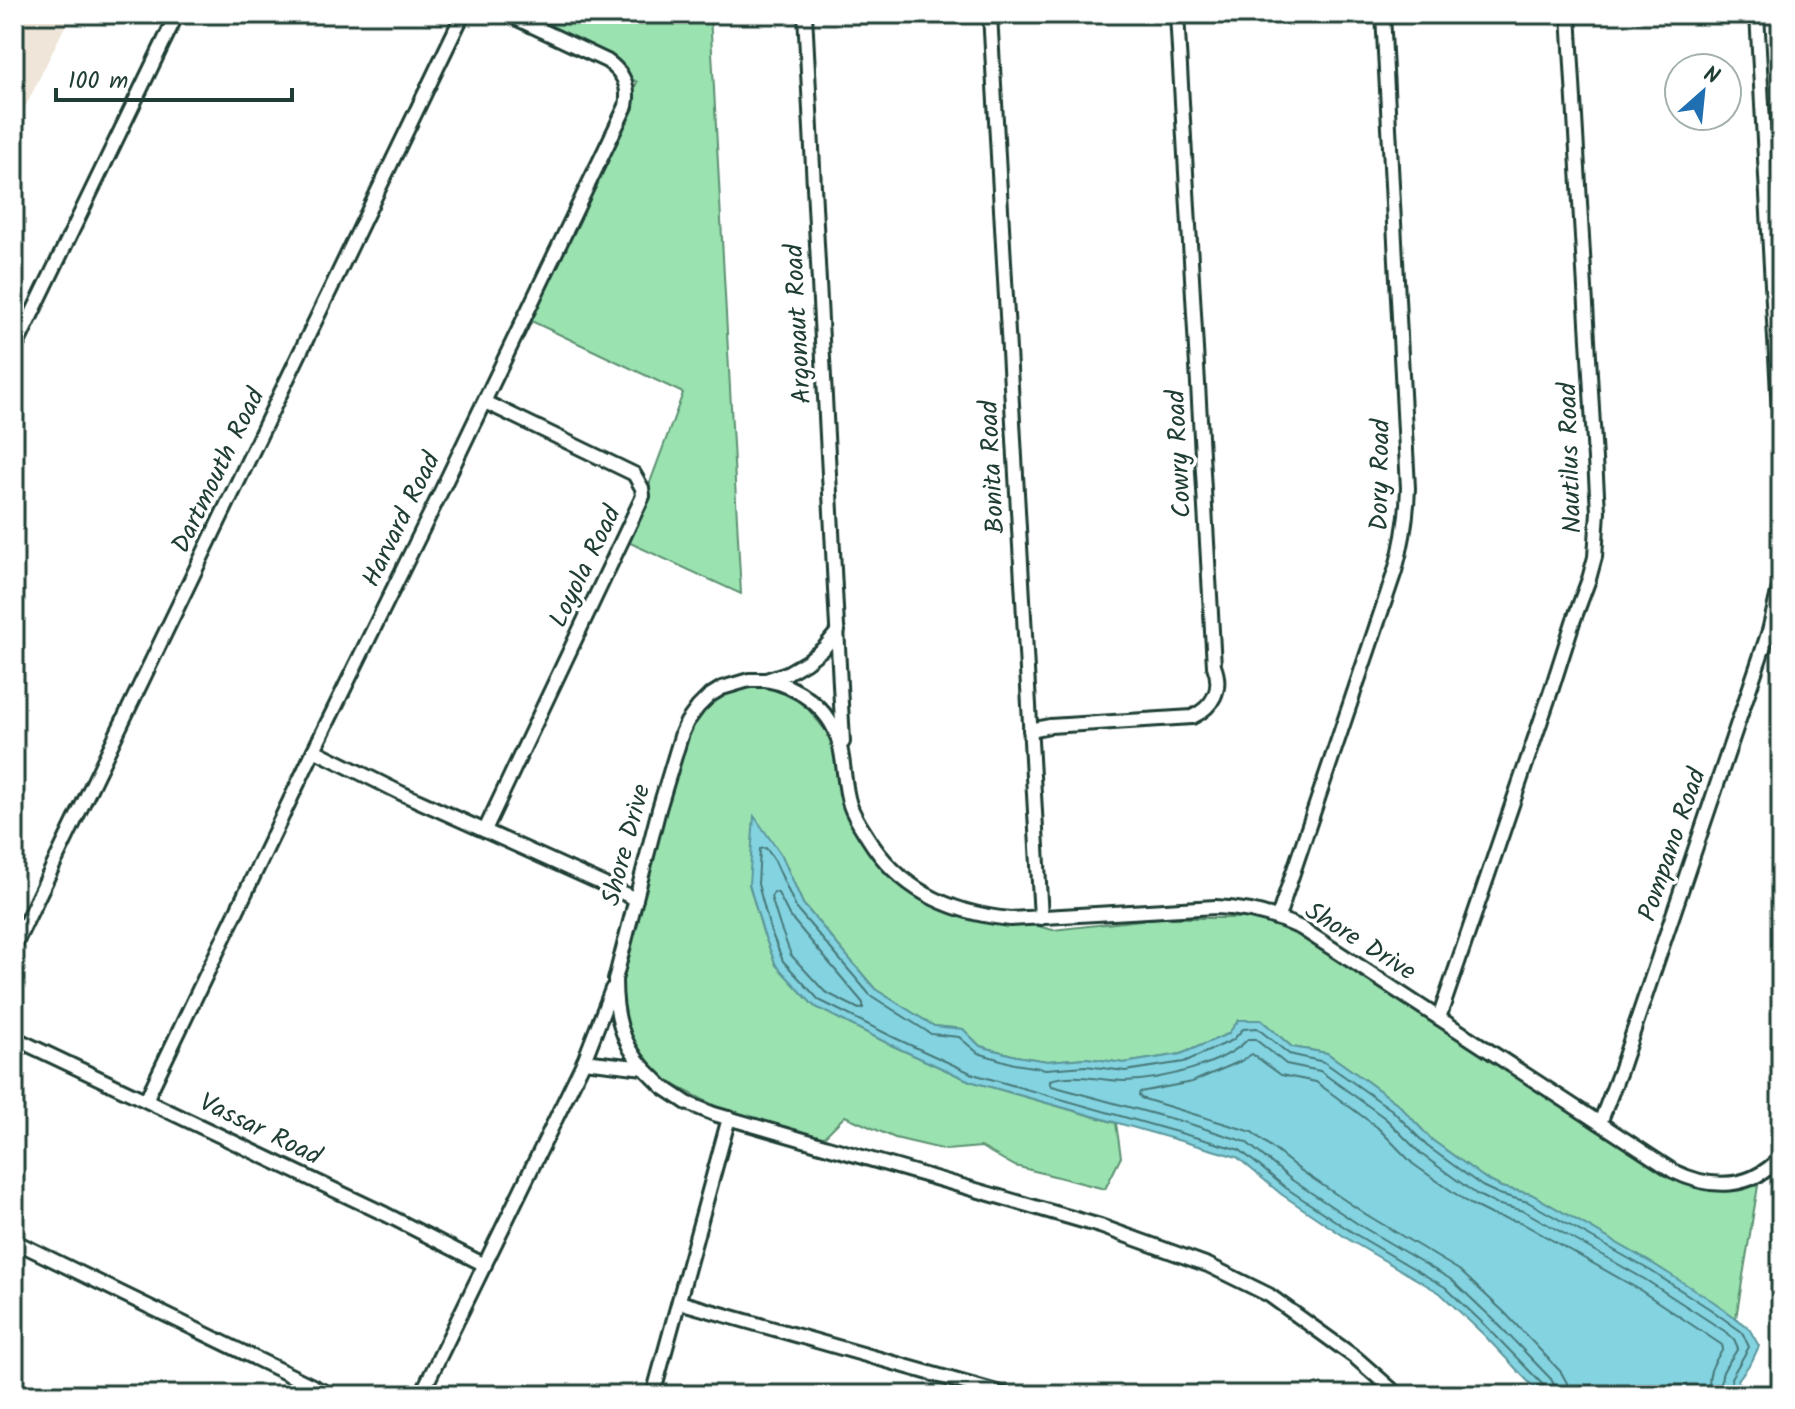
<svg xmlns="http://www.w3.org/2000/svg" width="1795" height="1409" viewBox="0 0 1795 1409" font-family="Kalam,sans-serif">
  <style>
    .built { fill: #efe6d9 }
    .green { fill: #9ae2b0; stroke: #5c9072; stroke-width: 2 }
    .water { fill: #84d3e1; stroke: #5c979c; stroke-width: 2 }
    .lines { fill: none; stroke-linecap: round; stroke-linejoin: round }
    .shore { stroke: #477979; stroke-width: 2 }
    .street-casing { stroke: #1f3d34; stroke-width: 18 }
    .street { stroke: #fff; stroke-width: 12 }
    .labels { text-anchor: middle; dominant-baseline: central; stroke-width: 7; stroke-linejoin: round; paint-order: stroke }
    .street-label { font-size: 26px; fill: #1f3d34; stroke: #fff }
  </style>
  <rect width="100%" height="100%" fill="#fff"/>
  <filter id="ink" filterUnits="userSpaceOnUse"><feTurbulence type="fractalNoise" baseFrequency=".0125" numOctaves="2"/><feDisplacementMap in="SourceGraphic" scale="16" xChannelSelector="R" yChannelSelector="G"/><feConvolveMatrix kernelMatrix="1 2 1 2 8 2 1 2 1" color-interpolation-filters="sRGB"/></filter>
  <g filter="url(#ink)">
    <path class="built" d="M14 14H71L14 130Z"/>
    <g class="green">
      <path d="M552 14H710L741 594 628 542 683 393 527 319 637 82 545 30Z"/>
      <path d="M769 685 800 699 831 737 843 788 917 896 1053 930 1159 918H1271L1351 958 1698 1186H1758L1736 1318 1655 1265 1531 1194 1501 1187 1486 1179 1432 1140 1398 1104 1365 1080 1327 1053 1292 1047 1261 1020H1239L1228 1034 1181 1054 1124 1063 1086 1058 1047 1061 1016 1056 980 1046 963 1029 934 1026 875 989 803 904 782 856 749 884 763 932 776 965 814 1006 891 1045 970 1081 1116 1123 1121 1157 1105 1189 1015 1166 981 1147 946 1150 895 1138 845 1116 817 1144 760 1129 647 1071 612 1006 692 714 732 686Z"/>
    </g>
    <path class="water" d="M754 816 782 856 803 904 875 989 934 1026 963 1029 980 1046 1016 1056 1047 1061 1086 1058 1124 1063 1181 1054 1228 1034 1239 1020H1261L1292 1047 1327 1053 1365 1080 1398 1104 1432 1140 1486 1179 1501 1187 1531 1194 1655 1265 1714 1302 1748 1327 1759 1346 1752 1361 1738 1380 1741 1395H1541L1483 1334 1440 1293 1351 1241 1281 1194 1237 1157 970 1081 891 1045 814 1006 776 965 763 932 749 884Z"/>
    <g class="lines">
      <g class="shore">
        <path d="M774 892 778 893 789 915 863 1003V1008L859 1009 825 992 791 955 780 926 771 897Z"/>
        <path d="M1546 1395 1544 1386 1488 1328 1445 1287 1355 1234 1286 1188 1240 1150 973 1074 895 1038 819 1000 783 961 770 929 758 884 760 849 766 848 775 861 796 908 870 995 931 1034 959 1037 978 1053 1014 1064 1046 1069 1086 1066 1125 1071 1184 1062 1233 1040 1243 1029 1257 1028 1289 1054 1324 1062 1392 1110 1427 1146 1482 1186 1499 1194 1528 1202 1651 1271 1710 1309 1742 1332 1749 1347 1731 1378 1733 1395"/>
        <path d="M1556 1395 1555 1387 1551 1379 1495 1321 1452 1280 1361 1226 1292 1180 1246 1142 1187 1123 1052 1086 1050 1084V1080C1075 1072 1100 1081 1125 1081 1160 1080 1224 1065 1248 1039H1255L1286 1064 1320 1071 1385 1118 1421 1154 1476 1194 1496 1204 1524 1211 1646 1280 1726 1332 1734 1339 1738 1348C1727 1368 1717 1370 1723 1395"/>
        <path d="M1568 1395 1567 1383 1561 1372 1504 1312 1459 1270 1367 1215 1300 1170 1252 1132 1141 1098 1139 1095 1140 1092 1192 1082 1241 1061 1252 1054 1281 1075 1316 1082 1377 1127 1413 1164 1470 1204 1492 1215 1520 1222 1640 1290 1722 1345 1723 1349C1712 1365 1706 1375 1711 1395"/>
      </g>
      <g class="street-casing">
        <g id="street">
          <path d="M805 14 843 742"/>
          <path d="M990 14 1041 918"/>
          <path d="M1757 14 1781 447"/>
          <path d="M14 351 177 14"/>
          <path d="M485 402 634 474 642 488 643 496 485 830"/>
          <path d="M766 680C797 685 829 709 838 739 845 761 843 784 850 805 854 817 861 827 868 838 900 890 950 913 1010 919L1216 907C1247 908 1273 915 1301 928L1673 1171C1712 1190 1750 1190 1781 1157"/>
          <path d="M1030 730 1050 726 1192 717C1213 707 1223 689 1214 666L1177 14"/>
          <path d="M314 750 401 793 636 899"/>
          <path d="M1278 917 1395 571C1403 543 1407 517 1408 488L1383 14"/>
          <path d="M14 947 463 14"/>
          <path d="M1439 1018 1552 688 1573 622 1589 579 1595 557 1598 511 1569 14"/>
          <path d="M14 1038 385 1214 485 1265"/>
          <path d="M584 1061 644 1068 663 1087 687 1103 714 1114 1100 1226 1208 1265 1269 1295 1356 1358 1398 1395"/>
          <path d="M644 1068C621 1042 615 1014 615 980L659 809 682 733 687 722 698 707 709 696 722 688 749 680H766L787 673 806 662 824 648 838 631"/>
          <path d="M146 1100 314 750 434 506 626 106C630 86 623 72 607 61L507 14"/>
          <path d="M1600 1123 1620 1071 1769 631 1781 579"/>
          <path d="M14 1241 331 1395"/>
          <path d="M679 1302 1007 1395"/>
          <path d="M421 1395 584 1061 612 989"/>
          <path d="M653 1395 729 1118"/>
        </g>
      </g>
      <use href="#street" class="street"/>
    </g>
  </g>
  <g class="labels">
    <g class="street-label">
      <text transform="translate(799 324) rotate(-93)">Argonaut Road</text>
      <text transform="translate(1180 454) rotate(-93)">Cowry Road</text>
      <text transform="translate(1571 458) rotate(-92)">Nautilus Road</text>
      <text transform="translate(993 467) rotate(-93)">Bonita Road</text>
      <text transform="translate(219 471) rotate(-64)">Dartmouth Road</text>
      <text transform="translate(1381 475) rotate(-89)">Dory Road</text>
      <text transform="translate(402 520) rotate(-64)">Harvard Road</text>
      <text transform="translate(586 567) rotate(-64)">Loyola Road</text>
      <text transform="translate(627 845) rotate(-75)">Shore Drive</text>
      <text transform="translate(1673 845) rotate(-71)">Pompano Road</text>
      <text transform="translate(1360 942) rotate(32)">Shore Drive</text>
      <text transform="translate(260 1130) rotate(26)">Vassar Road</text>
    </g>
  </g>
  <rect width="1795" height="1409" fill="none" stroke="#fff" stroke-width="48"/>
  <rect x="24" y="24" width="1747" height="1361" fill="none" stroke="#1f3d34" stroke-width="3" filter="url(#ink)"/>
  <g transform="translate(1703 92) rotate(27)"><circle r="38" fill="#ffffff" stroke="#a5b1ae" stroke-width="2"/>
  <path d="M0-6L14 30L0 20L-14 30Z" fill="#1f6fb2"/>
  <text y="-12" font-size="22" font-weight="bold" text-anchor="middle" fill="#1f3d34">N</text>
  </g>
  <path d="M56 88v12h236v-12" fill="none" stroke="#1f3d34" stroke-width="4"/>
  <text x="68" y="88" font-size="24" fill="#1f3d34" stroke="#ffffff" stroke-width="6" paint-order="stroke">100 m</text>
</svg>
